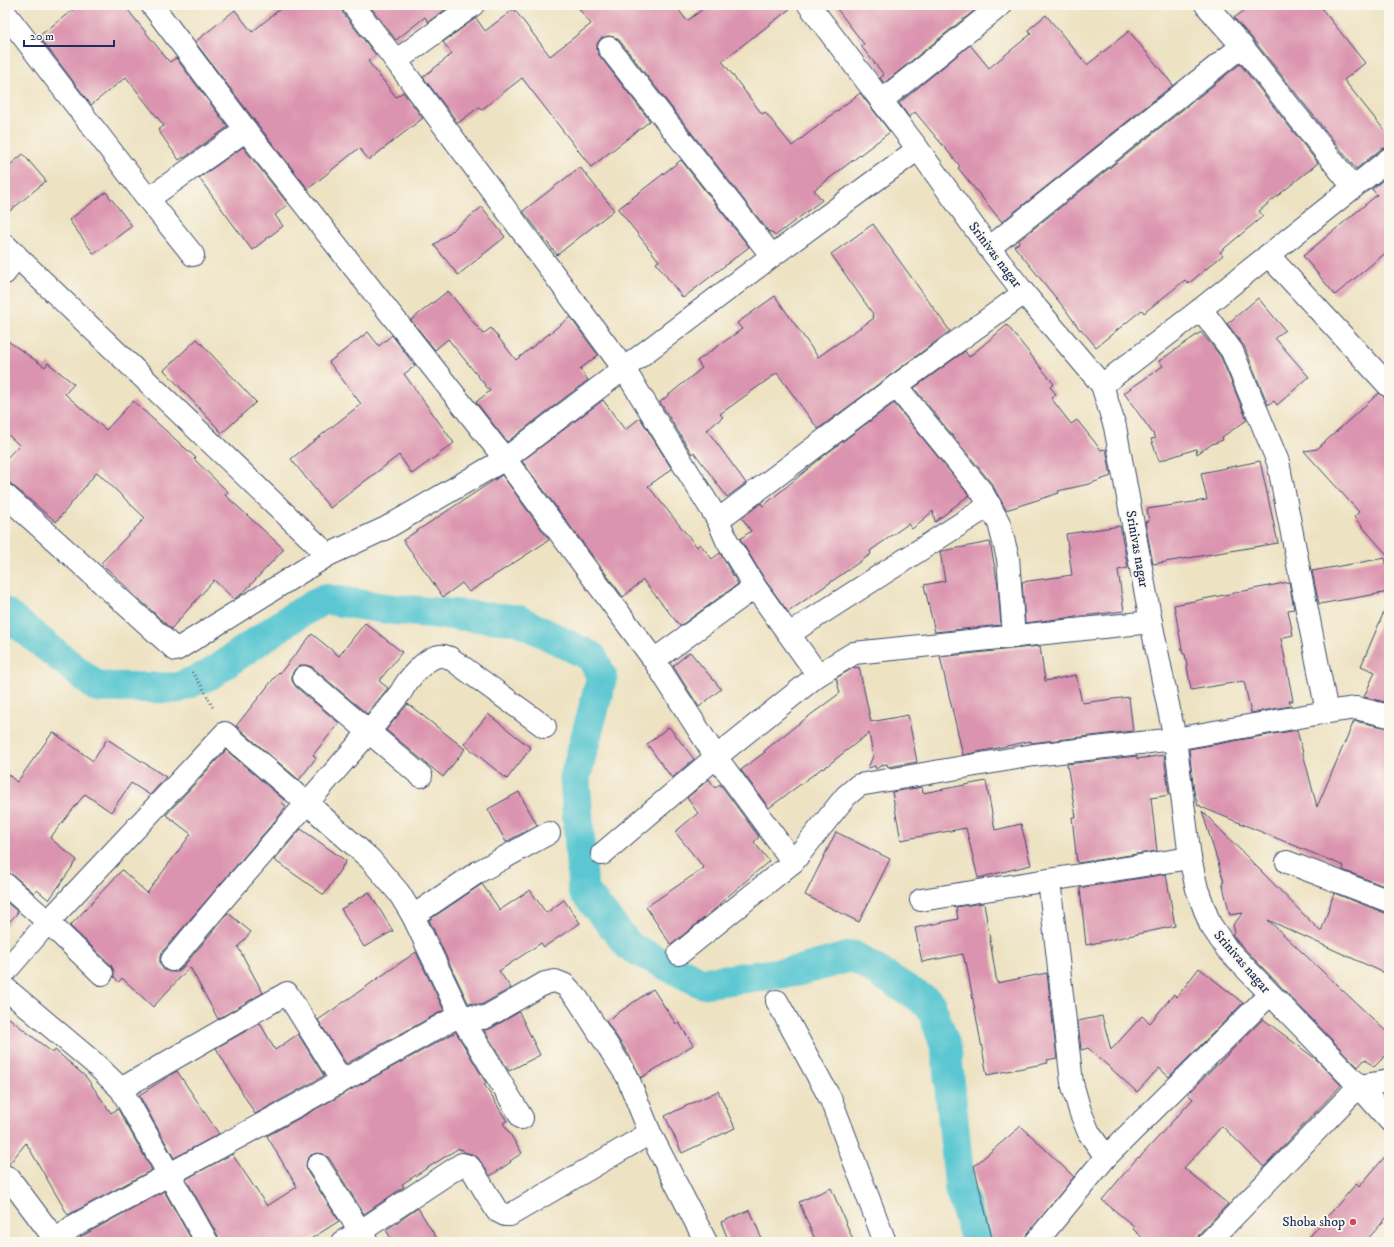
<svg xmlns="http://www.w3.org/2000/svg" width="1394" height="1247" viewBox="0 0 1394 1247" font-family="'IM FELL DW Pica',serif">
  <style>
    .lines { fill: none; stroke-linecap: round; stroke-linejoin: round }
    .canal { stroke: #5bc7d2; stroke-width: 31 }
    .building { fill: #db94af }
    .minor-casing { stroke: #3a4a6d; stroke-width: 24 }
    .path { stroke: #3a4a6d; stroke-width: 2.5; stroke-dasharray: 1 3; stroke-linecap: butt }
    .minor { stroke: #fff; stroke-width: 22 }
    .poi-dot { fill: #d1495b; stroke: #fbf7ec; stroke-width: 1.5 }
    .labels { text-anchor: middle; dominant-baseline: central; stroke-width: 4; stroke-linejoin: round; paint-order: stroke }
    .street-label { font-size: 14px; fill: #1b2f5e; stroke: #fbf7ec }
    .poi-label { font-size: 14px; fill: #1b2f5e; stroke: #fbf7ec; text-anchor: end }
  </style>
  <rect width="100%" height="100%" fill="#fbf7ec"/>
  <filter id="ink" filterUnits="userSpaceOnUse"><feTurbulence type="fractalNoise" baseFrequency=".025" numOctaves="2"/><feDisplacementMap in="SourceGraphic" scale="8" xChannelSelector="R" yChannelSelector="G"/><feConvolveMatrix kernelMatrix="1 2 1 2 8 2 1 2 1" color-interpolation-filters="sRGB"/></filter>
  <filter id="wash" filterUnits="userSpaceOnUse"><feTurbulence type="fractalNoise" baseFrequency=".012" numOctaves="4" result="noise"/><feDisplacementMap in="SourceGraphic" scale="16" xChannelSelector="R" yChannelSelector="G"/><feGaussianBlur stdDeviation="0.9" result="paint"/><feColorMatrix in="noise" values="0 0 0 0 0 0 0 0 0 0 0 0 0 0 0 0 0 1.4 0 .05"/><feComposite in="paint" operator="in"/></filter>
  <g filter="url(#wash)">
    <rect width="100%" height="100%" fill="#ede2c2"/>
    <g class="lines">
      <path class="canal" d="M5 613 97 687 177 688 209 675 290 619 324 599 389 609 518 620 592 657 602 677 575 778 583 890 630 947 702 983 798 971 853 956 930 1004 946 1047 960 1190 977 1242"/>
    </g>
    <g id="blocks">
      <g class="building">
        <path d="M79 5H124L167 59 170 62 176 58 228 127 184 158V157L179 160 158 130 164 126 126 77 91 105 39 36Z"/>
        <path d="M285 5H341L343 13 376 55 368 61 396 97 403 92 423 118 369 160 359 148 308 189 262 130 195 42 235 10 252 32Z"/>
        <path d="M369 5H452L428 22 425 17 396 40Z"/>
        <path d="M576 5H675L687 21 708 5H795L722 61 762 114 765 112 792 146 860 93 890 132 814 190 822 200 775 236 770 231 769 232 619 40 614 37 608 36 601 38 597 44V49L599 55 650 121 591 167 522 78 481 110 479 107 458 123 423 77 452 54 443 42 476 18 485 31 514 9 550 56 591 24Z"/>
        <path d="M834 5H981L884 83 880 78 884 75 861 46 864 44Z"/>
        <path d="M1252 5H1319L1365 63 1344 80 1389 136V147L1381 149 1356 169 1252 38 1234 18Z"/>
        <path d="M1046 15 1087 65 1129 31 1173 85 1002 222 958 168 960 166 915 112 909 117 899 103 970 45 989 68 1031 34 1028 30Z"/>
        <path d="M1240 64 1318 163 1259 211 1263 216 1220 252 1223 255 1188 284 1185 280 1144 313 1142 310 1096 347 1081 329 1080 330 1065 309 1014 246 1019 243 1018 241Z"/>
        <path d="M243 147 288 204 275 215 283 226 252 250 199 178Z"/>
        <path d="M23 154 46 181 5 215V169Z"/>
        <path d="M681 160 749 247 683 298 656 263 659 261 618 209Z"/>
        <path d="M580 167 614 210 557 255 523 211Z"/>
        <path d="M1389 175V250L1335 295 1303 256 1377 195 1372 189Z"/>
        <path d="M106 192 132 226 94 254 69 220Z"/>
        <path d="M482 207 505 237 458 275 434 245Z"/>
        <path d="M873 224 950 331 818 429 777 373 720 414 723 417 707 430 746 483 727 497 694 452 692 454 660 402 702 368 697 361 742 329 737 323 775 296 818 357 874 318 872 315 873 314 831 254Z"/>
        <path d="M448 291 483 334 491 328 516 360 570 317 598 355 580 369 588 380 507 442 476 402 490 391 448 339 435 350 411 320Z"/>
        <path d="M1258 298 1285 330 1275 338 1309 377 1277 405 1274 401 1268 405 1244 346 1227 324Z"/>
        <path d="M1007 325 1054 384 1050 387 1056 394 1051 398 1071 424 1077 420 1101 450 1106 449 1111 476 1089 484 1058 491 1059 493 1006 510 992 484 914 388 965 351 969 357Z"/>
        <path d="M368 332 379 346 392 335 415 366 404 374 454 443 412 474 399 455 330 508 291 459 361 404 329 362Z"/>
        <path d="M1201 332 1221 357 1247 420 1222 437 1223 440 1212 444 1197 454 1196 449 1159 461 1151 439 1156 438 1124 393 1163 366 1159 361Z"/>
        <path d="M5 339 45 367 48 363 74 384 65 394 106 430 133 401 196 458 194 459 228 492 225 495 284 549 243 593 234 599 214 580 171 629 101 563 145 518 97 472 56 522 5 479V460L19 445 5 432Z"/>
        <path d="M197 339 256 402 222 433 164 370Z"/>
        <path d="M1379 393 1385 398H1389V557L1354 517 1359 512 1304 451 1317 449Z"/>
        <path d="M603 400 625 430 640 418 672 469 648 486 697 547 700 544 712 559 720 553 738 584 680 626 643 580 623 597 522 461Z"/>
        <path d="M894 403 969 495 935 522 933 511 912 529 908 524 870 551 871 554 788 612 765 580 740 539 751 531 742 518 761 503 763 506 826 454Z"/>
        <path d="M1260 461 1278 543 1153 564 1145 522 1149 521 1147 509 1207 500 1201 473Z"/>
        <path d="M502 475 549 540 469 592 462 583 443 597 403 540Z"/>
        <path d="M1120 526 1128 568 1118 570 1124 611 1025 623 1022 582 1072 575 1066 534Z"/>
        <path d="M990 542 998 585 1001 625 935 632 924 585 945 581 940 552 942 551Z"/>
        <path d="M1385 558 1389 581V592L1319 604 1312 571Z"/>
        <path d="M1289 582 1294 609 1288 610 1293 635 1281 638 1293 701H1289L1291 706 1251 713 1244 681 1191 690 1185 654H1183L1174 605Z"/>
        <path d="M1389 600V703L1364 697 1375 672 1361 666Z"/>
        <path d="M365 623 402 652 379 681 388 688 367 714 312 667 306 665H300L295 669 292 674V681L296 687 339 723 313 755 316 758 299 780 236 726 279 672 280 673 312 634 339 656Z"/>
        <path d="M1040 646 1045 681 1076 675 1082 703 1129 697 1133 731 1031 743V741L963 755 940 657Z"/>
        <path d="M690 652 721 689 699 707 673 666Z"/>
        <path d="M859 667 871 722 908 715 917 762 888 767 887 764 882 765 876 769 875 766 868 768 873 756 869 733 823 769 822 768 769 808 741 770 765 752 764 751 793 728 840 693 836 678 853 668Z"/>
        <path d="M408 704 465 749 443 777 386 730Z"/>
        <path d="M488 714 531 748 507 779 464 744Z"/>
        <path d="M1354 721 1389 728V888L1343 870 1344 866 1201 807 1200 805 1198 806 1194 791 1189 749 1297 730 1317 807Z"/>
        <path d="M669 727 694 759 672 778 647 744Z"/>
        <path d="M53 732 93 761 107 739 166 777 150 795 131 783 111 812 85 794 50 838 77 860 49 900 37 890 34 893 13 875 5 872V772L17 782Z"/>
        <path d="M226 750 284 800 282 803 286 806 280 815 162 952 160 957V964L164 970 170 972H177L182 968 228 913 251 932 238 947 263 993 218 1019 190 967 153 1007 122 978 119 982 114 977V971L111 965 70 926 122 870 147 893 191 834 166 815Z"/>
        <path d="M1164 755 1169 795 1151 798 1157 851 1077 863 1072 817H1076L1067 764 1137 756V759Z"/>
        <path d="M709 779 715 788 720 784 759 837 754 842 769 861 719 904 720 905 671 945 646 907 704 868 675 832 698 813 687 798Z"/>
        <path d="M986 781 995 830 1021 824 1031 865 978 878 966 828 901 840 892 792 922 787 923 793Z"/>
        <path d="M519 792 537 825 506 842 488 809Z"/>
        <path d="M1202 811 1321 932 1334 893 1385 913H1389V975L1268 920 1389 1034V1052L1374 1067 1365 1059 1358 1067 1237 941 1232 934 1235 932 1233 925 1243 913 1230 915 1222 882H1224Z"/>
        <path d="M301 829 346 861 324 895 274 860Z"/>
        <path d="M836 832 890 859 859 922 805 895Z"/>
        <path d="M1166 874 1175 926 1086 945 1080 888Z"/>
        <path d="M482 884 500 910 530 890 546 913 564 900 580 923 544 947 541 943 499 971 511 988 481 1005 468 1003 429 920Z"/>
        <path d="M369 892 393 931 364 947 341 909Z"/>
        <path d="M5 901 18 912 5 927Z"/>
        <path d="M984 903 997 983 1047 973 1057 1058 1047 1060 1048 1063 987 1075 966 962 965 963 963 954 922 962 915 928 958 919 956 907Z"/>
        <path d="M416 952 444 1010 346 1064 318 1020Z"/>
        <path d="M1199 968 1243 1003 1169 1077 1159 1068 1137 1092 1088 1048 1081 1050 1078 1021 1102 1016 1111 1050 1142 1016 1150 1023 1174 994 1177 997Z"/>
        <path d="M653 989 676 1024 679 1023 693 1045 641 1078 629 1055 606 1021Z"/>
        <path d="M519 1012 540 1055 509 1071 484 1030 490 1029Z"/>
        <path d="M5 1015 53 1053 55 1050 86 1077 111 1113 118 1109 152 1170 68 1215 26 1143 9 1164H5Z"/>
        <path d="M1263 1019 1317 1060 1341 1085 1264 1167 1222 1126 1184 1168 1228 1204 1200 1233 1197 1239V1242H1147L1133 1229 1135 1227 1102 1200 1138 1157 1139 1158 1193 1099 1188 1094Z"/>
        <path d="M260 1023 275 1050 298 1034 324 1076 255 1114 216 1048Z"/>
        <path d="M456 1032 486 1083 484 1084 507 1121 503 1123 522 1153 510 1161 511 1162 490 1176 478 1158 472 1154 464 1152 462 1149 460 1150 459 1148 402 1184 404 1187 364 1214 329 1158 323 1154 317 1153 311 1155 307 1160 306 1166 307 1171 339 1221 306 1242H219L218 1236 186 1179 232 1154 267 1206 297 1187 267 1136Z"/>
        <path d="M177 1071 219 1134 174 1158 139 1095Z"/>
        <path d="M718 1091 735 1128 682 1153 665 1116Z"/>
        <path d="M1021 1126 1074 1177 1021 1242H993L974 1166Z"/>
        <path d="M1389 1152V1215L1365 1242H1305L1356 1184 1359 1187Z"/>
        <path d="M831 1188 854 1242H816L799 1202Z"/>
        <path d="M164 1191 193 1242H83L80 1237Z"/>
        <path d="M418 1208 439 1242H393L386 1230Z"/>
        <path d="M750 1210 763 1242H729L721 1222Z"/>
      </g>
    </g>
  </g>
  <g filter="url(#ink)">
    <use href="#blocks" fill-opacity="0" stroke="#3a4a6d" stroke-width="1"/>
    <g class="lines">
      <g class="minor-casing">
        <g id="minor">
          <path d="M152 5 252 138 505 459 654 660 716 757 793 862"/>
          <path d="M353 5 396 61 624 369 718 520 896 386 1024 293"/>
          <path d="M809 5 918 149 989 248 1024 293 1102 385 1115 427 1151 622 1175 739 1190 858 1197 889 1210 924 1227 949 1359 1086 1389 1120"/>
          <path d="M1206 5 1242 46 1353 187"/>
          <path d="M5 13 148 199 246 130"/>
          <path d="M609 48 772 256"/>
          <path d="M396 61 473 5"/>
          <path d="M881 101 1001 5"/>
          <path d="M148 199 193 255"/>
          <path d="M5 245 328 555"/>
          <path d="M989 248 1242 46"/>
          <path d="M1268 255 1389 386"/>
          <path d="M5 273 16 255"/>
          <path d="M1201 309 1232 351 1278 462 1327 712"/>
          <path d="M1102 385 1201 309 1389 159"/>
          <path d="M896 386 982 492 999 523 1008 558 1014 637"/>
          <path d="M5 495 176 650 328 555 386 528 505 459 772 256 918 149"/>
          <path d="M718 520 727 541 755 587 818 675 854 653 1151 622"/>
          <path d="M789 634 990 505"/>
          <path d="M654 660 755 587"/>
          <path d="M304 677 421 776"/>
          <path d="M602 854 716 757 818 675"/>
          <path d="M1287 862 1389 901"/>
          <path d="M1049 880 1072 1083 1080 1111 1089 1133 1106 1157"/>
          <path d="M5 884 48 922 102 974"/>
          <path d="M921 900 1190 858"/>
          <path d="M413 916 478 872 549 833"/>
          <path d="M679 954 793 862 846 796 859 785 1034 755 1175 739 1327 712 1356 708 1389 716"/>
          <path d="M172 960 225 897 369 732 401 692C407 680 426 657 440 656 443 655 447 657 450 658L545 727"/>
          <path d="M5 972 48 922 225 733 307 803 370 859 399 893 413 916 460 1015 522 1118"/>
          <path d="M5 988 94 1063 121 1089 207 1242"/>
          <path d="M777 1001 831 1100 885 1242"/>
          <path d="M121 1089 287 993 342 1081"/>
          <path d="M318 1165 367 1242"/>
          <path d="M5 1176 9 1178 57 1242"/>
          <path d="M59 1242 65 1233 72 1227 342 1081 460 1015 484 1018 545 983 555 981 565 985 577 998 627 1076 650 1133 706 1242"/>
          <path d="M342 1242 361 1231 462 1164 469 1166 473 1171 497 1211 505 1215H510L650 1133"/>
          <path d="M1036 1242 1106 1157 1270 994"/>
          <path d="M1209 1242 1359 1086 1389 1081"/>
        </g>
      </g>
      <path class="path" d="M192 672 203 688 214 710"/>
      <use href="#minor" class="minor"/>
    </g>
  </g>
  <circle class="poi-dot" cx="1353" cy="1222" r="4"/>
  <g class="labels">
    <g class="street-label">
      <text transform="translate(995 255) rotate(53)">Srinivas nagar</text>
      <text transform="translate(1137 549) rotate(80)">Srinivas nagar</text>
      <text transform="translate(1242 962) rotate(49)">Srinivas nagar</text>
    </g>
    <g class="poi-label">
      <text x="1345" y="1222">Shoba shop</text>
    </g>
  </g>
  <rect width="1394" height="1247" fill="none" stroke="#fbf7ec" stroke-width="20"/>
  <path d="M24 40v6h90v-6" fill="none" stroke="#1b2f5e" stroke-width="2"/>
  <text x="30" y="40" font-size="12" fill="#1b2f5e" stroke="#fbf7ec" stroke-width="3" paint-order="stroke">20 m</text>
</svg>
